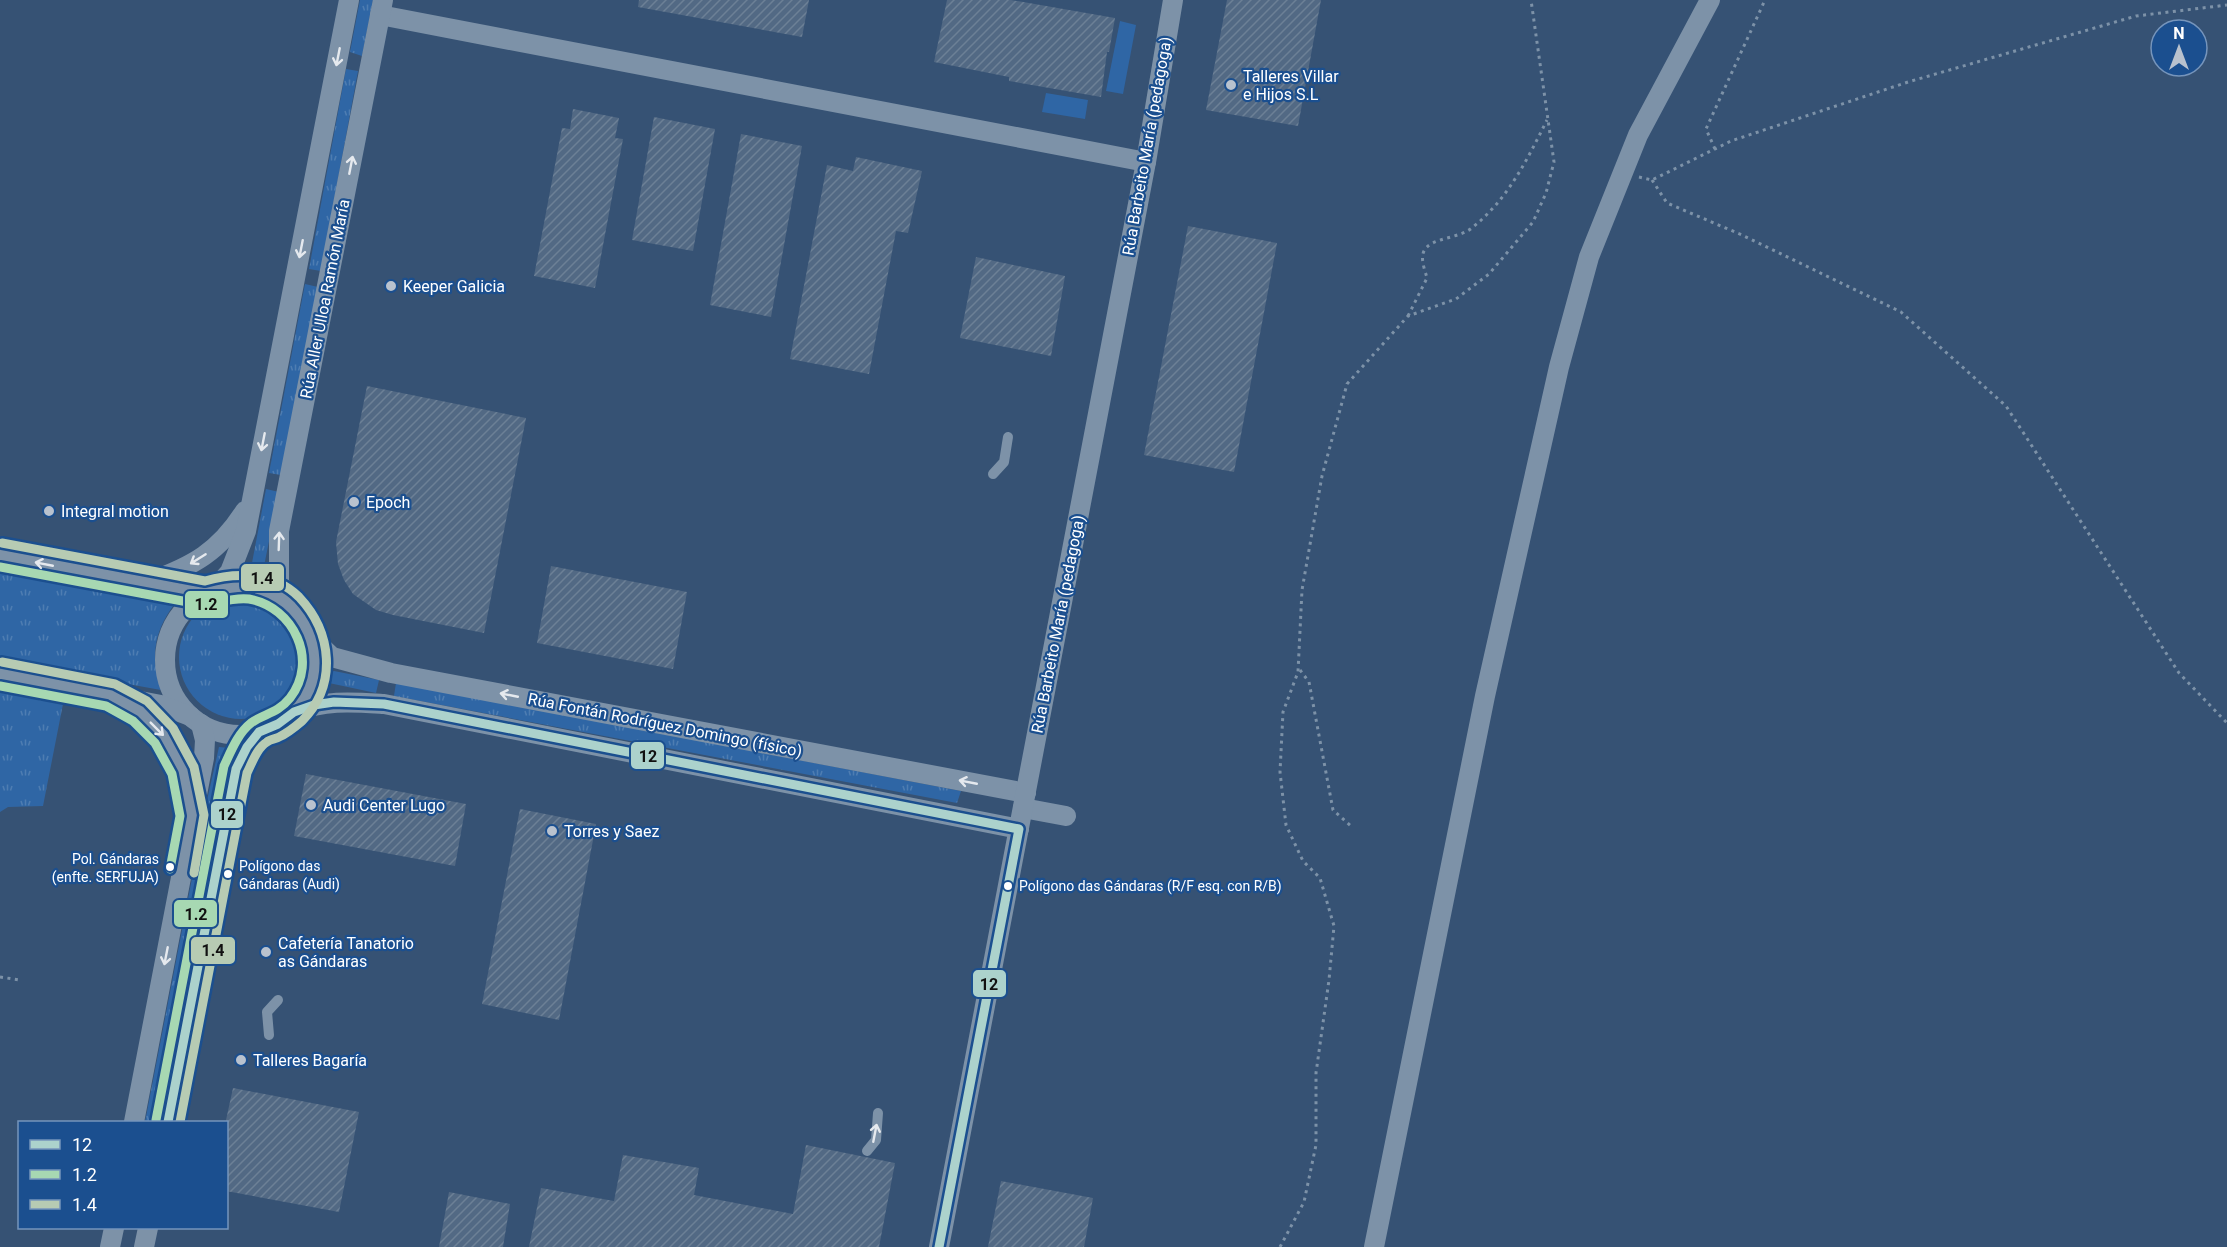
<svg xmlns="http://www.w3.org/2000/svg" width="2227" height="1247" viewBox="0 0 2227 1247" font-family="Roboto,sans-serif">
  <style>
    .grass { fill: url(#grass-tufts) }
    .garden { fill: #2f66a5 }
    .building { fill: url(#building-hatch) }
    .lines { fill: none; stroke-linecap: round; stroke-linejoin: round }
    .path { stroke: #7d92a8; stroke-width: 3; stroke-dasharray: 3 4.5; stroke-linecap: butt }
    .lane { stroke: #7d92a8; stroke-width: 10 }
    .street { stroke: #7d92a8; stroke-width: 20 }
    .bus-1-casing { stroke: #1b4f8f; stroke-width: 14 }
    .bus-2-casing { stroke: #1b4f8f; stroke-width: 14 }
    .bus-3-casing { stroke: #1b4f8f; stroke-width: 14 }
    .bus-1 { stroke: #acd2cc; stroke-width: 9 }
    .bus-2 { stroke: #a7d8b2; stroke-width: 9 }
    .bus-3 { stroke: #b7cbb3; stroke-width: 9 }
    .oneway { stroke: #e5e9ee }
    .poi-dot { fill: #b9c2ce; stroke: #1b4f8f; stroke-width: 2 }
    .bus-dot { fill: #fff; stroke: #1b4f8f; stroke-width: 2 }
    .labels { text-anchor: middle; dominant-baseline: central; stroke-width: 4.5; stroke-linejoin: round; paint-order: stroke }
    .bus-label { font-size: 14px; fill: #fff; stroke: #1b4f8f; text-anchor: start }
    .poi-label { font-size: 16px; fill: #fff; stroke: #1b4f8f; text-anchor: start }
    .street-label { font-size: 16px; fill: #fff; stroke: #1b4f8f }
    .line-badge { stroke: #1b4f8f; stroke-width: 2 }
    .pale-badge-label { font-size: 16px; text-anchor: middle; font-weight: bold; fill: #111 }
  </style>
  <defs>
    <pattern id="grass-tufts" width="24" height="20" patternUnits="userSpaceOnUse" patternTransform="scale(1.5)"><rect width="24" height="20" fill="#2f66a5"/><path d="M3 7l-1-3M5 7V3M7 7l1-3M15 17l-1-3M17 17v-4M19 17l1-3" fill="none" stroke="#4e7db2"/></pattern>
    <pattern id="building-hatch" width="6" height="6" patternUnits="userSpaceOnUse" patternTransform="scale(1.5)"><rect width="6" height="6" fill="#526984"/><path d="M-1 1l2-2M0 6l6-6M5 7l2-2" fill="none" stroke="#6c8096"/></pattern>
  </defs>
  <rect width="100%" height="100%" fill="#365274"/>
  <g class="grass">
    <path d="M360 0H373L362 56 350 52Z"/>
    <path d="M346 69 358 71 321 271 309 269Z"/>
    <path d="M305 284 318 287 281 475 269 473Z"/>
    <path d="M266 489 279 492 264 566 263 572 257 574 252 572V563Z"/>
    <path d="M0 565 179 598C154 630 150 652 161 690L0 661Z"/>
    <circle cx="241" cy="657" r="62"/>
    <path d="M334 671 379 680 376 693 329 683 326 680 327 673Z"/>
    <path d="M396 683 961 791 957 803 394 696Z"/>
    <path d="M0 692 63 704 43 806 8 807 0 812Z"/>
    <path d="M219 747 229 748V753L214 829 201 827Z"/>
    <path d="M199 842 212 845 158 1122H145Z"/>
  </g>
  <g class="garden">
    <path d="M1120 21 1136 25 1123 94 1106 91Z"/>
    <path d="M1046 93 1088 100 1085 119 1042 112Z"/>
  </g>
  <g class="building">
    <path d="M639 0H809L802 37 638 7Z"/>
    <path d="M947 0H1011L1115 18 1109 52H1107L1101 97 1009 81V77L934 62Z"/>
    <path d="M1227 0H1321L1298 126 1206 110Z"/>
    <path d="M573 109 619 118 615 138 623 139 595 288 534 276 562 128 570 129Z"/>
    <path d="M654 117 715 129 693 251 632 240Z"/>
    <path d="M741 134 802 146 771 317 710 305Z"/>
    <path d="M856 157 922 171 908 233 896 231 869 374 790 359 827 165 853 171Z"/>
    <path d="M1188 226 1277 243 1234 472 1144 455Z"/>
    <path d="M976 257 1065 276 1051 356 960 338Z"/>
    <path d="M367 386 526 418 484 633 393 615 376 610 353 594 344 580 338 564 336 542Z"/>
    <path d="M551 566 687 592 673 669 537 643Z"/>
    <path d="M306 774 466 804 455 866 294 836Z"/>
    <path d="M520 809 596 824 559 1020 482 1004Z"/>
    <path d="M233 1088 359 1112 339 1212 226 1191V1120Z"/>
    <path d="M806 1145 895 1163 879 1247H529L541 1188 614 1201 623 1155 699 1168 694 1195 793 1214Z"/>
    <path d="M1001 1181 1093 1198 1084 1247H988Z"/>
    <path d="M449 1192 510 1204 503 1247H439Z"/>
  </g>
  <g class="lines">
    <g class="path">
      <path d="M1715 149 1706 129 1765 0"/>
      <path d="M1639 177 1652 180 1731 141 1908 82 2136 16 2227 5"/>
      <path d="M1652 180 1667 203 1742 235 1901 312 2006 406 2179 673 2227 723"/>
      <path d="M1408 316 1427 278C1425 270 1420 259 1424 251 1431 237 1460 239 1473 227 1508 199 1527 160 1547 120"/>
      <path d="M1300 670 1309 682 1333 810 1353 828"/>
      <path d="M0 977 20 980"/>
      <path d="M1280 1247 1304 1202 1316 1145V1073L1329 980 1334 926 1320 878 1303 861 1286 825 1280 772 1283 712 1298 672 1302 590 1322 476 1347 384 1408 316 1456 299 1489 274 1533 222 1546 193 1554 162 1531 0"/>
    </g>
    <g class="lane">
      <path d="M993 474 1004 462 1008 437"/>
      <path d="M269 1035 267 1012 278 1000"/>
      <path d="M867 1151 876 1140 878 1113"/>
    </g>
    <g class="street">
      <path d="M380 15 1146 162"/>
      <path d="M0 555 205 593"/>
      <path d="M149 582C193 566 219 552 245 511"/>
      <circle cx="240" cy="660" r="75"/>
      <path d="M214 590 230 572 246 531 349 0"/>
      <path d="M284 599 279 581V531L383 0"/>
      <path d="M312 638 332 657 391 673 1026 793"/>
      <path d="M0 674 161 705 190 716"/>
      <path d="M123 702C148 716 176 744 184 773 187 784 188 795 190 806"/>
      <path d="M294 712C326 700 350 702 384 704L1019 829"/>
      <path d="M1023 808 1066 816"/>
      <path d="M134 1122 204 758 205 740 201 724"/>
      <path d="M168 1122 236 769 247 747 259 732"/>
      <path d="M110 1247 114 1228"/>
      <path d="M144 1247 148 1228"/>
      <path d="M939 1247 1146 162 1173 0"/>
      <path d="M1374 1247 1485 696 1559 367 1589 257 1638 135 1710 0"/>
    </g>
    <g class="bus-1-casing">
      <path id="bus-1" d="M168 1122 236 769 247 747 259 732 278 724 294 712 314 705 334 702 384 704 1019 829 939 1247"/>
    </g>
    <g class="bus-2-casing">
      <g id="bus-2">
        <path d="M0 567 204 605C219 603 233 597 249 599 294 607 319 661 290 698 277 714 265 713 251 723 238 733 231 751 224 766L156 1120"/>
        <path d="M0 686 106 706 133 721 155 743 172 774 180 816 170 869"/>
      </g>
    </g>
    <g class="bus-3-casing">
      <g id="bus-3">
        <path d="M2 543 205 581C236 572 274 572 299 597 332 632 338 685 302 721 295 727 288 733 279 737 276 739 270 739 267 742 257 748 252 763 247 773L180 1122"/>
        <path d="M2 662 115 684 147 701 173 728 194 767 204 815 194 873"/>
      </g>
    </g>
    <use href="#bus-1" class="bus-1"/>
    <use href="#bus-2" class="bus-2"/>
    <use href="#bus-3" class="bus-3"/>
  </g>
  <defs><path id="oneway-shaft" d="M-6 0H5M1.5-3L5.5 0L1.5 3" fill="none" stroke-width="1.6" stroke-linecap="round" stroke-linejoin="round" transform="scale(1.5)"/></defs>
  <g class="oneway">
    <use href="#oneway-shaft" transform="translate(338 57) rotate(101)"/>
    <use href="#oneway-shaft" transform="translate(351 165) rotate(-79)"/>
    <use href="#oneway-shaft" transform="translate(301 249) rotate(101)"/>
    <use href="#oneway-shaft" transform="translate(263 442) rotate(101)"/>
    <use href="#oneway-shaft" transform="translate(279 541) rotate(-88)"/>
    <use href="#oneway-shaft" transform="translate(198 559) rotate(148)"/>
    <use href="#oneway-shaft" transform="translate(44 564) rotate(-169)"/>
    <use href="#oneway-shaft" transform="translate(509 695) rotate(-169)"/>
    <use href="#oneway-shaft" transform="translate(157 729) rotate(45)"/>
    <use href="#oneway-shaft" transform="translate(968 782) rotate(-169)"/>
    <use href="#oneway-shaft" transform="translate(166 956) rotate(101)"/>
    <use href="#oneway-shaft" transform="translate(875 1133) rotate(-79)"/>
  </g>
  <g class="poi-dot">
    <circle cx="1231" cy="85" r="6"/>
    <circle cx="391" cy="286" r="6"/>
    <circle cx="354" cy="502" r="6"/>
    <circle cx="49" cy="511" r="6"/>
    <circle cx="311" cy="805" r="6"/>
    <circle cx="552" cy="831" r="6"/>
    <circle cx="266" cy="952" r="6"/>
    <circle cx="241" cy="1060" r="6"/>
  </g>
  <g class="bus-dot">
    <circle cx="170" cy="867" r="5"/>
    <circle cx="228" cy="874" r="5"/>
    <circle cx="1008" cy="886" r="5"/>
  </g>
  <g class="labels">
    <g class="bus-label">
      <text x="159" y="859" text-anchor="end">Pol. Gándaras<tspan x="159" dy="18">(enfte. SERFUJA)</tspan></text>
      <text x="239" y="866">Polígono das<tspan x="239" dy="18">Gándaras (Audi)</tspan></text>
      <text x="1019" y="886">Polígono das Gándaras (R/F esq. con R/B)</text>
    </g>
    <g class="poi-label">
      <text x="1243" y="76">Talleres Villar<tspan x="1243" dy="18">e Hijos S.L</tspan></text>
      <text x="403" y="286">Keeper Galicia</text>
      <text x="366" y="502">Epoch</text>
      <text x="61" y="511">Integral motion</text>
      <text x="323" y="805">Audi Center Lugo</text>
      <text x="564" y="831">Torres y Saez</text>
      <text x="278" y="943">Cafetería Tanatorio<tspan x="278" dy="18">as Gándaras</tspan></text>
      <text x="253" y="1060">Talleres Bagaría</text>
    </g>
    <g class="street-label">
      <text transform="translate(1147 146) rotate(-80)">Rúa Barbeito María (pedagoga)</text>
      <text transform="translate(325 299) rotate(-79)">Rúa Aller Ulloa Ramón María</text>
      <text transform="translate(1058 624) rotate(-79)">Rúa Barbeito María (pedagoga)</text>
      <text transform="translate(665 725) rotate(11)">Rúa Fontán Rodríguez Domingo (físico)</text>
    </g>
  </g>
  <g class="line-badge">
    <rect x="240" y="563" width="45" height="29" rx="6" fill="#b7cbb3"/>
    <rect x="184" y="590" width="45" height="29" rx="6" fill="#a7d8b2"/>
    <rect x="630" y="741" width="35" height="29" rx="6" fill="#acd2cc"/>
    <rect x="210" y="800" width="34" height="29" rx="6" fill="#acd2cc"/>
    <rect x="173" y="899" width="45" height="29" rx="6" fill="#a7d8b2"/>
    <rect x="190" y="936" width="46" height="29" rx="6" fill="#b7cbb3"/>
    <rect x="972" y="969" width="35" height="29" rx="6" fill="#acd2cc"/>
  </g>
  <g class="pale-badge-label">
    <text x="262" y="584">1.4</text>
    <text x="206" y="610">1.2</text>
    <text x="648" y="762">12</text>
    <text x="227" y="820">12</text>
    <text x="196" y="920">1.2</text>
    <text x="213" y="956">1.4</text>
    <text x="989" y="990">12</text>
  </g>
  <rect x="18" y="1121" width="210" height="108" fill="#1b4f8f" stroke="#7695bc" stroke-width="1.5"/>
  <rect x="30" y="1140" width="30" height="9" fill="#acd2cc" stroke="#7695bc" stroke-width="1.5"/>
  <text x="72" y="1151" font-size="18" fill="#ffffff">12</text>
  <rect x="30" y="1170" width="30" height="9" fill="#a7d8b2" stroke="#7695bc" stroke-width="1.5"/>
  <text x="72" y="1181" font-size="18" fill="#ffffff">1.2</text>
  <rect x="30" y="1200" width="30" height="9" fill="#b7cbb3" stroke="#7695bc" stroke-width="1.5"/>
  <text x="72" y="1211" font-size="18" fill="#ffffff">1.4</text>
  <g transform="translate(2179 48)"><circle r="28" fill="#1b4f8f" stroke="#7695bc" stroke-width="1.5"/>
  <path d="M0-4.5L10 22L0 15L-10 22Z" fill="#b9c2ce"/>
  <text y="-9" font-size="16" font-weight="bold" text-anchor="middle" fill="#ffffff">N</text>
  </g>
</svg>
